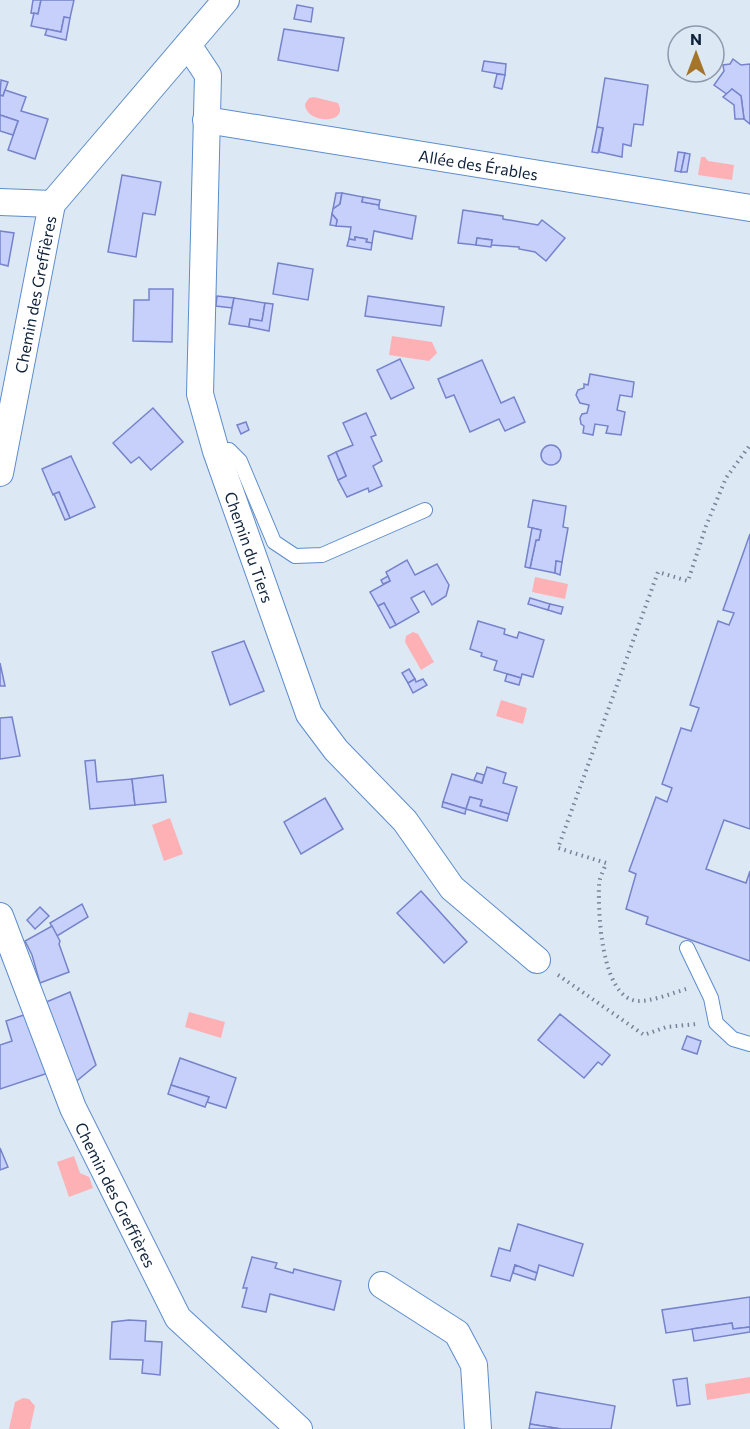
<svg xmlns="http://www.w3.org/2000/svg" width="750" height="1429" viewBox="0 0 750 1429" font-family="Commissioner,sans-serif">
  <style>
    .water { fill: #feb1b5 }
    .building { fill: #c6d0fb; stroke: #7683ca; stroke-width: 1.5 }
    .lines { fill: none; stroke-linecap: round; stroke-linejoin: round }
    .service-casing { stroke: #5c8dcb; stroke-width: 16 }
    .minor-casing { stroke: #5c8dcb; stroke-width: 28 }
    .path { stroke: #758497; stroke-width: 4; stroke-dasharray: 1.5 4.5; stroke-linecap: butt }
    .service { stroke: #fff; stroke-width: 14 }
    .minor { stroke: #fff; stroke-width: 26 }
    .labels { text-anchor: middle; dominant-baseline: central; stroke-width: 6; stroke-linejoin: round; paint-order: stroke }
    .street-label { font-size: 16px; fill: #0f223b; stroke: #dde8f5 }
  </style>
  <rect width="100%" height="100%" fill="#dde8f5"/>
  <g class="water">
    <path d="M314 97 338 103C350 125 305 124 305 104L309 98Z"/>
    <path d="M701 157H705L708 161 734 165 732 180 698 175Z"/>
    <path d="M392 336 432 342 437 353 429 361 389 355Z"/>
    <path d="M535 577 568 584 565 599 532 592Z"/>
    <path d="M413 632 418 634 434 662 421 670 405 642 406 636Z"/>
    <path d="M501 700 527 708 523 724 496 716Z"/>
    <path d="M170 818 183 854 164 861 152 825Z"/>
    <path d="M189 1012 225 1022 221 1038 185 1027Z"/>
    <path d="M74 1156 80 1173 89 1177 93 1188 69 1197 57 1162Z"/>
    <path d="M750 1377V1393L707 1400 705 1384Z"/>
    <path d="M23 1398 29 1399 35 1406 30 1429H9L15 1402Z"/>
  </g>
  <g class="building">
    <path d="M33 0H41L38 14 31 13Z"/>
    <path d="M41 0H74L70 18 64 17 61 32 31 26 34 13 38 14Z"/>
    <path d="M297 5 313 8 311 22 294 19Z"/>
    <path d="M64 17 70 18 66 40 45 35 47 29 61 32Z"/>
    <path d="M284 29 344 38 338 71 278 60Z"/>
    <path d="M733 59 741 65 750 64V124L744 119 741 96 732 89 728 95 714 85 724 71 723 65 730 64Z"/>
    <path d="M484 61 506 64 505 75 482 71Z"/>
    <path d="M497 74 505 75 502 89 494 87Z"/>
    <path d="M605 78 648 85 643 125 634 124 631 146 623 144 622 157 599 152 603 128 597 127Z"/>
    <path d="M1 80 8 82 3 96 0 95Z"/>
    <path d="M732 89 741 96 744 119H735L734 105 723 97Z"/>
    <path d="M5 90 26 97 21 111 48 119 35 159 8 150 18 121 0 115V95L3 96Z"/>
    <path d="M0 115 18 121 13 135 0 131Z"/>
    <path d="M597 127 603 128 598 153 592 152Z"/>
    <path d="M678 152 685 153 681 172 675 171Z"/>
    <path d="M685 153 690 154 687 172H681Z"/>
    <path d="M122 175 161 182 155 215 143 213 136 257 108 252Z"/>
    <path d="M336 193H342L340 204 333 209Z"/>
    <path d="M342 193 363 197 362 202 379 205V209L416 216 412 239 374 231 372 243 366 242 367 239 355 237V240L349 239 351 227 336 226 337 220 332 214 333 209 340 204Z"/>
    <path d="M363 197 380 200 379 205 362 202Z"/>
    <path d="M463 210 503 216V219L538 225 542 220 565 238 546 261 535 252 519 249V247L491 245 492 240 477 238 476 245 458 243Z"/>
    <path d="M332 214 337 220 336 226 330 225Z"/>
    <path d="M0 231 14 233 8 266 0 264Z"/>
    <path d="M355 237 367 239 366 242 372 243 371 250 347 246 349 239 355 240Z"/>
    <path d="M477 238 492 240 491 247 476 245Z"/>
    <path d="M278 263 313 269 308 300 273 294Z"/>
    <path d="M149 289H173L172 342 133 341 134 300H149Z"/>
    <path d="M217 296 234 298 232 308 216 306Z"/>
    <path d="M368 296 444 307 441 326 365 316Z"/>
    <path d="M234 298 265 303 262 321 250 319 249 327 229 324Z"/>
    <path d="M265 303 273 304 269 331 249 327 250 319 262 321Z"/>
    <path d="M400 359 414 388 391 399 377 370Z"/>
    <path d="M482 360 501 403 514 397 525 422 505 431 499 419 470 432 454 395 446 398 438 379Z"/>
    <path d="M590 374 634 382 632 397 620 395 617 410 625 412 621 435 606 433 608 426 595 424 593 435 583 433 584 426 581 424 580 418 582 414 587 413 589 405 580 403 576 395 578 390 584 388V384L588 385Z"/>
    <path d="M153 408 183 442 151 470 139 457 131 463 113 443Z"/>
    <path d="M366 413 376 435 371 437 382 461 373 466 382 486 369 492 368 488 347 497 338 480 346 476 336 452 353 445 343 423Z"/>
    <path d="M246 422 249 430 241 434 237 425Z"/>
    <circle cx="551" cy="455" r="10"/>
    <path d="M336 452 346 476 338 480 328 456Z"/>
    <path d="M71 456 95 507 70 518 59 492 53 495 42 469Z"/>
    <path d="M59 492 70 518 65 520 54 494Z"/>
    <path d="M533 500 566 506 563 527 568 528 562 562 556 561 555 573 530 568 536 540H539L541 530 528 527Z"/>
    <path d="M532 528 541 530 539 540H536L530 568 525 567Z"/>
    <path d="M750 534V829L724 820 706 869 746 883 750 871V961L646 924 648 917 626 909 636 874 629 871 656 797 667 802 672 788 662 784 681 728 691 731 699 708 690 705 718 621 729 625 734 613 723 610Z"/>
    <path d="M407 560 415 575 437 564 449 585 446 596 432 605 424 591 411 598 419 612 396 625 384 603 378 606 370 592 390 581 386 572Z"/>
    <path d="M556 561 562 562 560 575 555 573Z"/>
    <path d="M388 576 390 581 383 584 381 580Z"/>
    <path d="M530 598 550 604 548 610 528 604Z"/>
    <path d="M384 603 396 625 390 628 378 606Z"/>
    <path d="M550 604 563 607 561 614 548 610Z"/>
    <path d="M478 621 505 629 504 634 517 638 519 632 544 640 533 677 522 674 521 678 494 670 497 661 481 656 482 653 470 649Z"/>
    <path d="M244 641 264 691 230 705 212 652Z"/>
    <path d="M0 663 5 686H0Z"/>
    <path d="M409 669 415 679 408 683 402 673Z"/>
    <path d="M507 674 521 678 519 685 505 681Z"/>
    <path d="M415 679 416 682 423 679 427 685 413 693 408 683Z"/>
    <path d="M12 717 20 756 0 759V718Z"/>
    <path d="M95 760 97 782 132 779 135 805 90 809 85 761Z"/>
    <path d="M487 767 506 773 503 783 517 787 509 814 480 806 482 800 470 797 466 809 443 802 452 774 482 783Z"/>
    <path d="M477 773 484 775 482 783 474 780Z"/>
    <path d="M163 775 166 802 135 805 132 779Z"/>
    <path d="M470 797 482 800 480 806 509 814 507 821 466 809Z"/>
    <path d="M325 798 343 829 301 854 284 822Z"/>
    <path d="M443 802 466 809 465 814 442 807Z"/>
    <path d="M421 891 467 942 444 963 397 913Z"/>
    <path d="M82 904 88 917 57 936 50 923Z"/>
    <path d="M40 907 49 916 35 929 27 920Z"/>
    <path d="M52 926 60 941 59 944 69 972 40 983 32 955 25 941Z"/>
    <path d="M70 992 96 1065 73 1084 44 1003Z"/>
    <path d="M560 1014 610 1055 602 1065 598 1062 584 1078 538 1040Z"/>
    <path d="M24 1015 51 1072 0 1089V1045L12 1041 6 1021Z"/>
    <path d="M687 1036 701 1041 697 1054 682 1049Z"/>
    <path d="M180 1058 236 1078 226 1108 207 1102 209 1097 171 1085Z"/>
    <path d="M171 1085 209 1097 205 1107 168 1094Z"/>
    <path d="M0 1148 8 1167 0 1170Z"/>
    <path d="M518 1224 583 1244 573 1276 539 1265 537 1273 515 1265 510 1281 491 1276 499 1248 510 1251Z"/>
    <path d="M252 1257 277 1263 275 1268 293 1273 294 1269 341 1281 334 1310 270 1294 266 1312 242 1307 247 1288H243Z"/>
    <path d="M515 1265 537 1273 535 1280 513 1273Z"/>
    <path d="M750 1297V1327L733 1329 732 1323 666 1333 662 1310Z"/>
    <path d="M129 1320 146 1321 145 1341 162 1342 160 1375 142 1373 143 1360 110 1359 112 1322Z"/>
    <path d="M732 1323 733 1329 750 1327V1332L694 1341 692 1329Z"/>
    <path d="M687 1378 690 1404 677 1406 673 1380Z"/>
    <path d="M536 1392 615 1406 611 1429H561L530 1424Z"/>
    <path d="M530 1424 561 1429H529Z"/>
  </g>
  <g class="lines">
    <g class="service-casing">
      <g id="service">
        <path d="M216 451 229 450 240 461 274 542 295 556 322 555 425 510"/>
        <path d="M687 948 711 998 716 1023 733 1039 750 1044"/>
      </g>
    </g>
    <g class="minor-casing">
      <g id="minor">
        <path id="s1" d="M188 45 208 75 200 394 216 451 309 714 336 750 405 821 452 888 537 960"/>
        <path id="s2" d="M206 120 750 208"/>
        <path d="M0 202 52 204"/>
        <path id="s3" d="M0 473 52 204 226 0"/>
        <path id="s4" d="M0 916 73 1108 178 1318 299 1429"/>
        <path d="M382 1285 457 1333 474 1365 478 1429"/>
      </g>
    </g>
    <g class="path">
      <path d="M558 975 644 1035 666 1027 697 1024"/>
      <path d="M686 989C673 993 650 1002 637 1001 601 997 598 913 599 885 599 878 604 870 606 863L558 848 658 572 688 581 706 526 726 478 750 445"/>
    </g>
    <use href="#service" class="service"/>
    <use href="#minor" class="minor"/>
  </g>
  <g class="labels">
    <g class="street-label">
      <text stroke="none"><textPath href="#s2" startOffset="276">Allée des Érables</textPath></text>
      <text stroke="none"><textPath href="#s3" startOffset="182">Chemin des Greffières</textPath></text>
      <text stroke="none"><textPath href="#s1" startOffset="516">Chemin du Tiers</textPath></text>
      <text stroke="none"><textPath href="#s4" startOffset="302">Chemin des Greffières</textPath></text>
    </g>
  </g>
  <g transform="translate(696 54)"><circle r="28" fill="#dde8f5" stroke="#8b99ab" stroke-width="1.5"/>
  <path d="M0-4.5L10 22L0 15L-10 22Z" fill="#a47428"/>
  <text y="-9" font-size="16" font-weight="bold" text-anchor="middle" fill="#0f223b">N</text>
  </g>
</svg>
